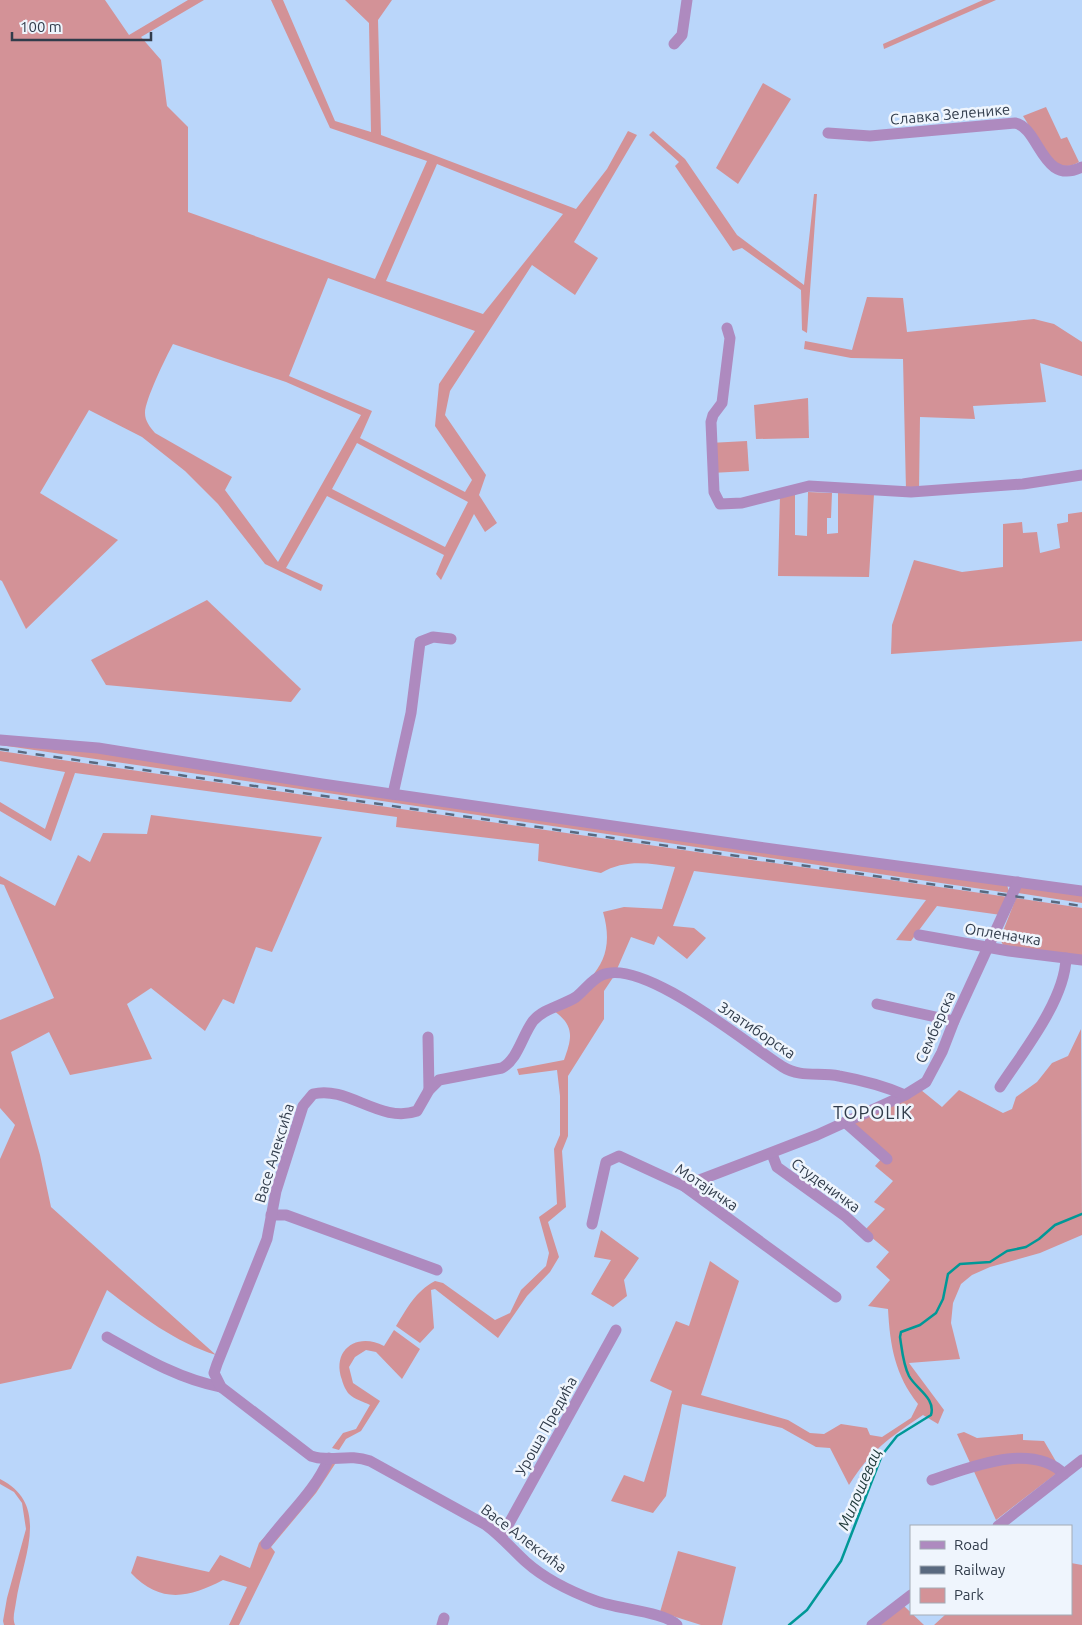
<svg xmlns="http://www.w3.org/2000/svg" width="1082" height="1625" viewBox="0 0 1082 1625" font-family="Ubuntu,sans-serif">
  <style>
    .green { fill: #d39297; fill-rule: evenodd }
    .lines { fill: none; stroke-linecap: round; stroke-linejoin: round }
    .stream { stroke: #009897; stroke-width: 2.5 }
    .minor { stroke: #ae8abf; stroke-width: 11 }
    .rail { stroke: #59697f; stroke-width: 2.5; stroke-dasharray: 9 9; stroke-linecap: butt }
    .labels { text-anchor: middle; dominant-baseline: central; stroke-width: 5; stroke-linejoin: round; paint-order: stroke }
    .street-label { font-size: 15px; fill: #313c4b; stroke: #eff5fd }
    .water-label { font-size: 16px; font-style: italic; fill: #233d3d; stroke: #eff5fd }
    .quarter-label { font-size: 18px; letter-spacing: 1px; fill: #313c4b; stroke: #eff5fd }
  </style>
  <rect width="100%" height="100%" fill="#bad6fa"/>
  <g class="green">
    <path d="M0 0H105L129 35 188 0H204L141 37 161 60 167 106 188 127V212L375 279 427 161 330 128 271 0H283L335 121 371 132 369 23 345 0H392L378 20 381 135 576 209 607 169 628 131 637 135 574 242 598 258 575 295 532 265 450 391 445 415 486 475 479 495 497 523 485 532 474 514 441 580 436 574 444 555 327 496 286 568 323 585 321 591 265 564 218 504 185 471 142 437 89 410 40 493 118 540 26 629 2 581 0 580ZM437 164 563 214 483 314 386 281ZM328 278 475 331 439 384 435 426 472 480 465 492 360 438 372 411 289 376ZM173 344 286 382 361 415 278 562 225 490 232 477 155 433C150 427 145 421 145 413 145 400 166 357 173 344ZM357 443 468 502 445 547 332 489Z"/>
    <path d="M983 0H996L884 49 883 44Z"/>
    <path d="M763 83 791 99 738 184 716 168Z"/>
    <path d="M1046 107 1061 139 1067 137 1079 162C1051 180 1035 133 1023 116Z"/>
    <path d="M653 131 685 159 737 235 804 285 814 194H817L807 333 802 330 801 290 742 248 733 251 675 166 679 162 649 135Z"/>
    <path d="M867 297 903 298 907 332 1034 319 1054 324 1082 342V376L1040 363 1046 402 973 406 975 419 920 417 919 490H906L903 359 851 358 804 349 805 341 852 350Z"/>
    <path d="M808 398 809 438 756 439 754 405Z"/>
    <path d="M747 441 749 471 711 473 709 443Z"/>
    <path d="M795 491V535L807 536 808 492 832 493 831 518H827V534L838 533V493L874 494 869 577 778 576 780 494Z"/>
    <path d="M1082 512V641L891 654 892 625 914 560 962 572 1003 567V524L1022 522 1023 533 1037 532 1040 553 1060 548 1057 524 1068 522V514Z"/>
    <path d="M207 600 301 689 291 702 106 685 91 660Z"/>
    <path d="M0 745 53 746 1007 884 1009 893Z"/>
    <path d="M0 751 1008 897 1001 915 937 906 911 941 896 940 926 900 694 871 673 926 694 928 706 938 687 959 658 936 654 945 631 937 614 976 604 991V1019L568 1076V1136L562 1151 566 1207 548 1222 559 1257 550 1272 527 1296 498 1338 435 1289 431 1290 434 1328 420 1343 396 1326C408 1307 415 1292 435 1281L443 1283 495 1320 510 1313 521 1290 546 1266 549 1253 539 1217 557 1204 554 1149 560 1135V1096L557 1070 519 1075 517 1069 564 1060C572 1038 575 1026 554 1011 588 981 618 964 603 912L624 907 662 909 675 867C648 863 625 859 601 873L538 861 539 844 396 827 397 817 75 773 51 841 0 811V802L45 829 65 772 0 761Z"/>
    <path d="M151 815 322 837 272 952 256 947 234 1004 223 999 205 1031 151 988 127 1004 152 1059 70 1075 49 1032 11 1052 40 1155 51 1207 216 1355C175 1342 141 1316 107 1290L71 1369 0 1384V1159L15 1125 0 1108V1020L54 998 4 885 0 884V876L55 906 78 855 90 862 103 833 147 834Z"/>
    <path d="M1021 887 1082 895V903L1018 893Z"/>
    <path d="M1016 898 1082 908V957L1003 945 1000 939Z"/>
    <path d="M1081 1029 1082 1235 1040 1253 990 1267 972 1275 961 1284 953 1303 951 1323 960 1359 909 1363 944 1410 938 1424 923 1415C889 1438 871 1450 849 1485L830 1448 816 1447 782 1428 682 1404 666 1496 653 1513 611 1501 624 1475 644 1482 672 1391 650 1381 676 1321 689 1326 710 1261 739 1281 701 1395 788 1420 810 1433 824 1434 841 1424 867 1428 870 1435 882 1437 911 1418 918 1404C895 1375 890 1346 888 1309L868 1306 890 1280 876 1267 889 1252 864 1231 885 1209 874 1202 893 1181 875 1166 883 1157 843 1126 921 1090 942 1107 959 1090 1003 1113 1012 1109 1016 1097 1037 1082 1052 1063 1068 1056Z"/>
    <path d="M601 1230 639 1258 624 1280 627 1296 613 1307 591 1294 611 1260 594 1257Z"/>
    <path d="M394 1330 420 1349 402 1379 376 1352 366 1350 355 1357 349 1367 353 1383 380 1401 361 1431 346 1439 339 1450 332 1448 343 1433 356 1429 370 1405C364 1402 354 1399 349 1394 346 1391 343 1384 342 1380 331 1349 358 1332 384 1346Z"/>
    <path d="M964 1432 977 1438 1023 1434V1440L1044 1441 1061 1470 996 1520 957 1434Z"/>
    <path d="M337 1461 316 1493 271 1547 275 1552 239 1625H229L247 1587 223 1580C189 1598 160 1604 131 1573L137 1556 209 1572 220 1555 250 1568 259 1543 315 1482 322 1465Z"/>
    <path d="M0 1479C52 1505 22 1559 16 1602 15 1610 12 1618 15 1625H4L3 1621 7 1598 26 1529 22 1503 14 1492 0 1484Z"/>
    <path d="M678 1551 736 1567 722 1625H701L660 1612Z"/>
    <path d="M1071 1563 1082 1565V1625H934L946 1614H1071Z"/>
    <path d="M904 1606 924 1625H879Z"/>
  </g>
  <g class="lines">
    <path class="stream" d="M789 1625 807 1610 841 1561 882 1455 897 1436 931 1415C936 1398 916 1389 909 1376 903 1364 902 1350 900 1337L901 1332 920 1325 936 1313 943 1299 948 1274 960 1264 990 1262 1007 1251 1026 1247 1039 1239 1055 1225 1082 1214"/>
    <g class="minor">
      <path d="M674 44 682 35 687 0"/>
      <path d="M828 133 870 136 1015 123C1040 128 1042 187 1082 167"/>
      <path d="M727 328 730 338 722 403 713 415 711 422 714 492 720 504 742 503 809 486 911 492 1023 484 1082 475"/>
      <path d="M0 740 98 748 322 784 772 849 1082 891"/>
      <path d="M393 794 411 713 420 642 433 637 451 639"/>
      <path d="M919 935 1009 951 1082 960"/>
      <path d="M877 1004 954 1021"/>
      <path d="M428 1037 429 1090"/>
      <path d="M1000 1087C1023 1052 1065 1000 1066 958"/>
      <path d="M845 1122 887 1159"/>
      <path d="M772 1154 777 1167 845 1216 868 1237"/>
      <path d="M684 1186 817 1135 905 1095 926 1082 942 1052 954 1021 1018 882"/>
      <path d="M271 1215H286L437 1270"/>
      <path d="M592 1224 606 1162 619 1156 684 1186 836 1297"/>
      <path d="M107 1337C144 1358 179 1379 221 1387"/>
      <path d="M932 1480C969 1468 1031 1441 1064 1474"/>
      <path d="M998 1526 1082 1460"/>
      <path d="M502 1536 616 1330"/>
      <path d="M266 1544C287 1515 315 1492 329 1458"/>
      <path d="M442 1625 444 1618"/>
      <path d="M677 1625C665 1612 617 1609 596 1601 572 1592 545 1579 526 1562 512 1549 501 1536 486 1525L370 1461C348 1453 331 1463 311 1456L221 1387 214 1373 217 1364 267 1239 276 1191 303 1106 313 1094C348 1085 380 1124 417 1111L429 1090 439 1080 502 1068C518 1059 522 1036 533 1021 544 1008 562 1006 576 997 585 990 591 980 602 975 643 957 748 1045 783 1067 800 1078 820 1072 839 1076 861 1080 884 1086 905 1095"/>
      <path d="M872 1625 911 1595"/>
    </g>
    <path class="rail" d="M0 749 1082 906"/>
  </g>
  <g class="labels">
    <g class="street-label">
      <text transform="translate(950 114) rotate(-5)">Славка Зеленике</text>
      <text transform="translate(1003 934) rotate(9)">Опленачка</text>
      <text transform="translate(935 1027) rotate(-66)">Семберска</text>
      <text transform="translate(757 1030) rotate(34)">Златиборска</text>
      <text transform="translate(274 1153) rotate(-73)">Васе Алексића</text>
      <text transform="translate(826 1185) rotate(36)">Студеничка</text>
      <text transform="translate(707 1187) rotate(34)">Мотајичка</text>
      <text transform="translate(546 1426) rotate(-61)">Уроша Предића</text>
      <text transform="translate(524 1538) rotate(37)">Васе Алексића</text>
    </g>
    <g class="water-label">
      <text transform="translate(859 1489) rotate(-67)">Милошевац</text>
    </g>
    <g class="quarter-label">
      <text x="873" y="1112">TOPOLIK</text>
    </g>
  </g>
  <rect x="910" y="1525" width="162" height="90" fill="#eff5fd" stroke="#a3abb6"/>
  <rect x="920" y="1541" width="25" height="8" fill="#ae8abf" stroke="#a3abb6"/>
  <text x="954" y="1550" font-size="15" fill="#313c4b">Road</text>
  <rect x="920" y="1566" width="25" height="8" fill="#59697f" stroke="#a3abb6"/>
  <text x="954" y="1575" font-size="15" fill="#313c4b">Railway</text>
  <rect x="920" y="1588" width="25" height="15" fill="#d39297" stroke="#a3abb6"/>
  <text x="954" y="1600" font-size="15" fill="#313c4b">Park</text>
  <path d="M12 32v8h139v-8" fill="none" stroke="#313c4b" stroke-width="2.5"/>
  <text x="20" y="32" font-size="15" fill="#313c4b" stroke="#eff5fd" stroke-width="4" paint-order="stroke">100 m</text>
</svg>
